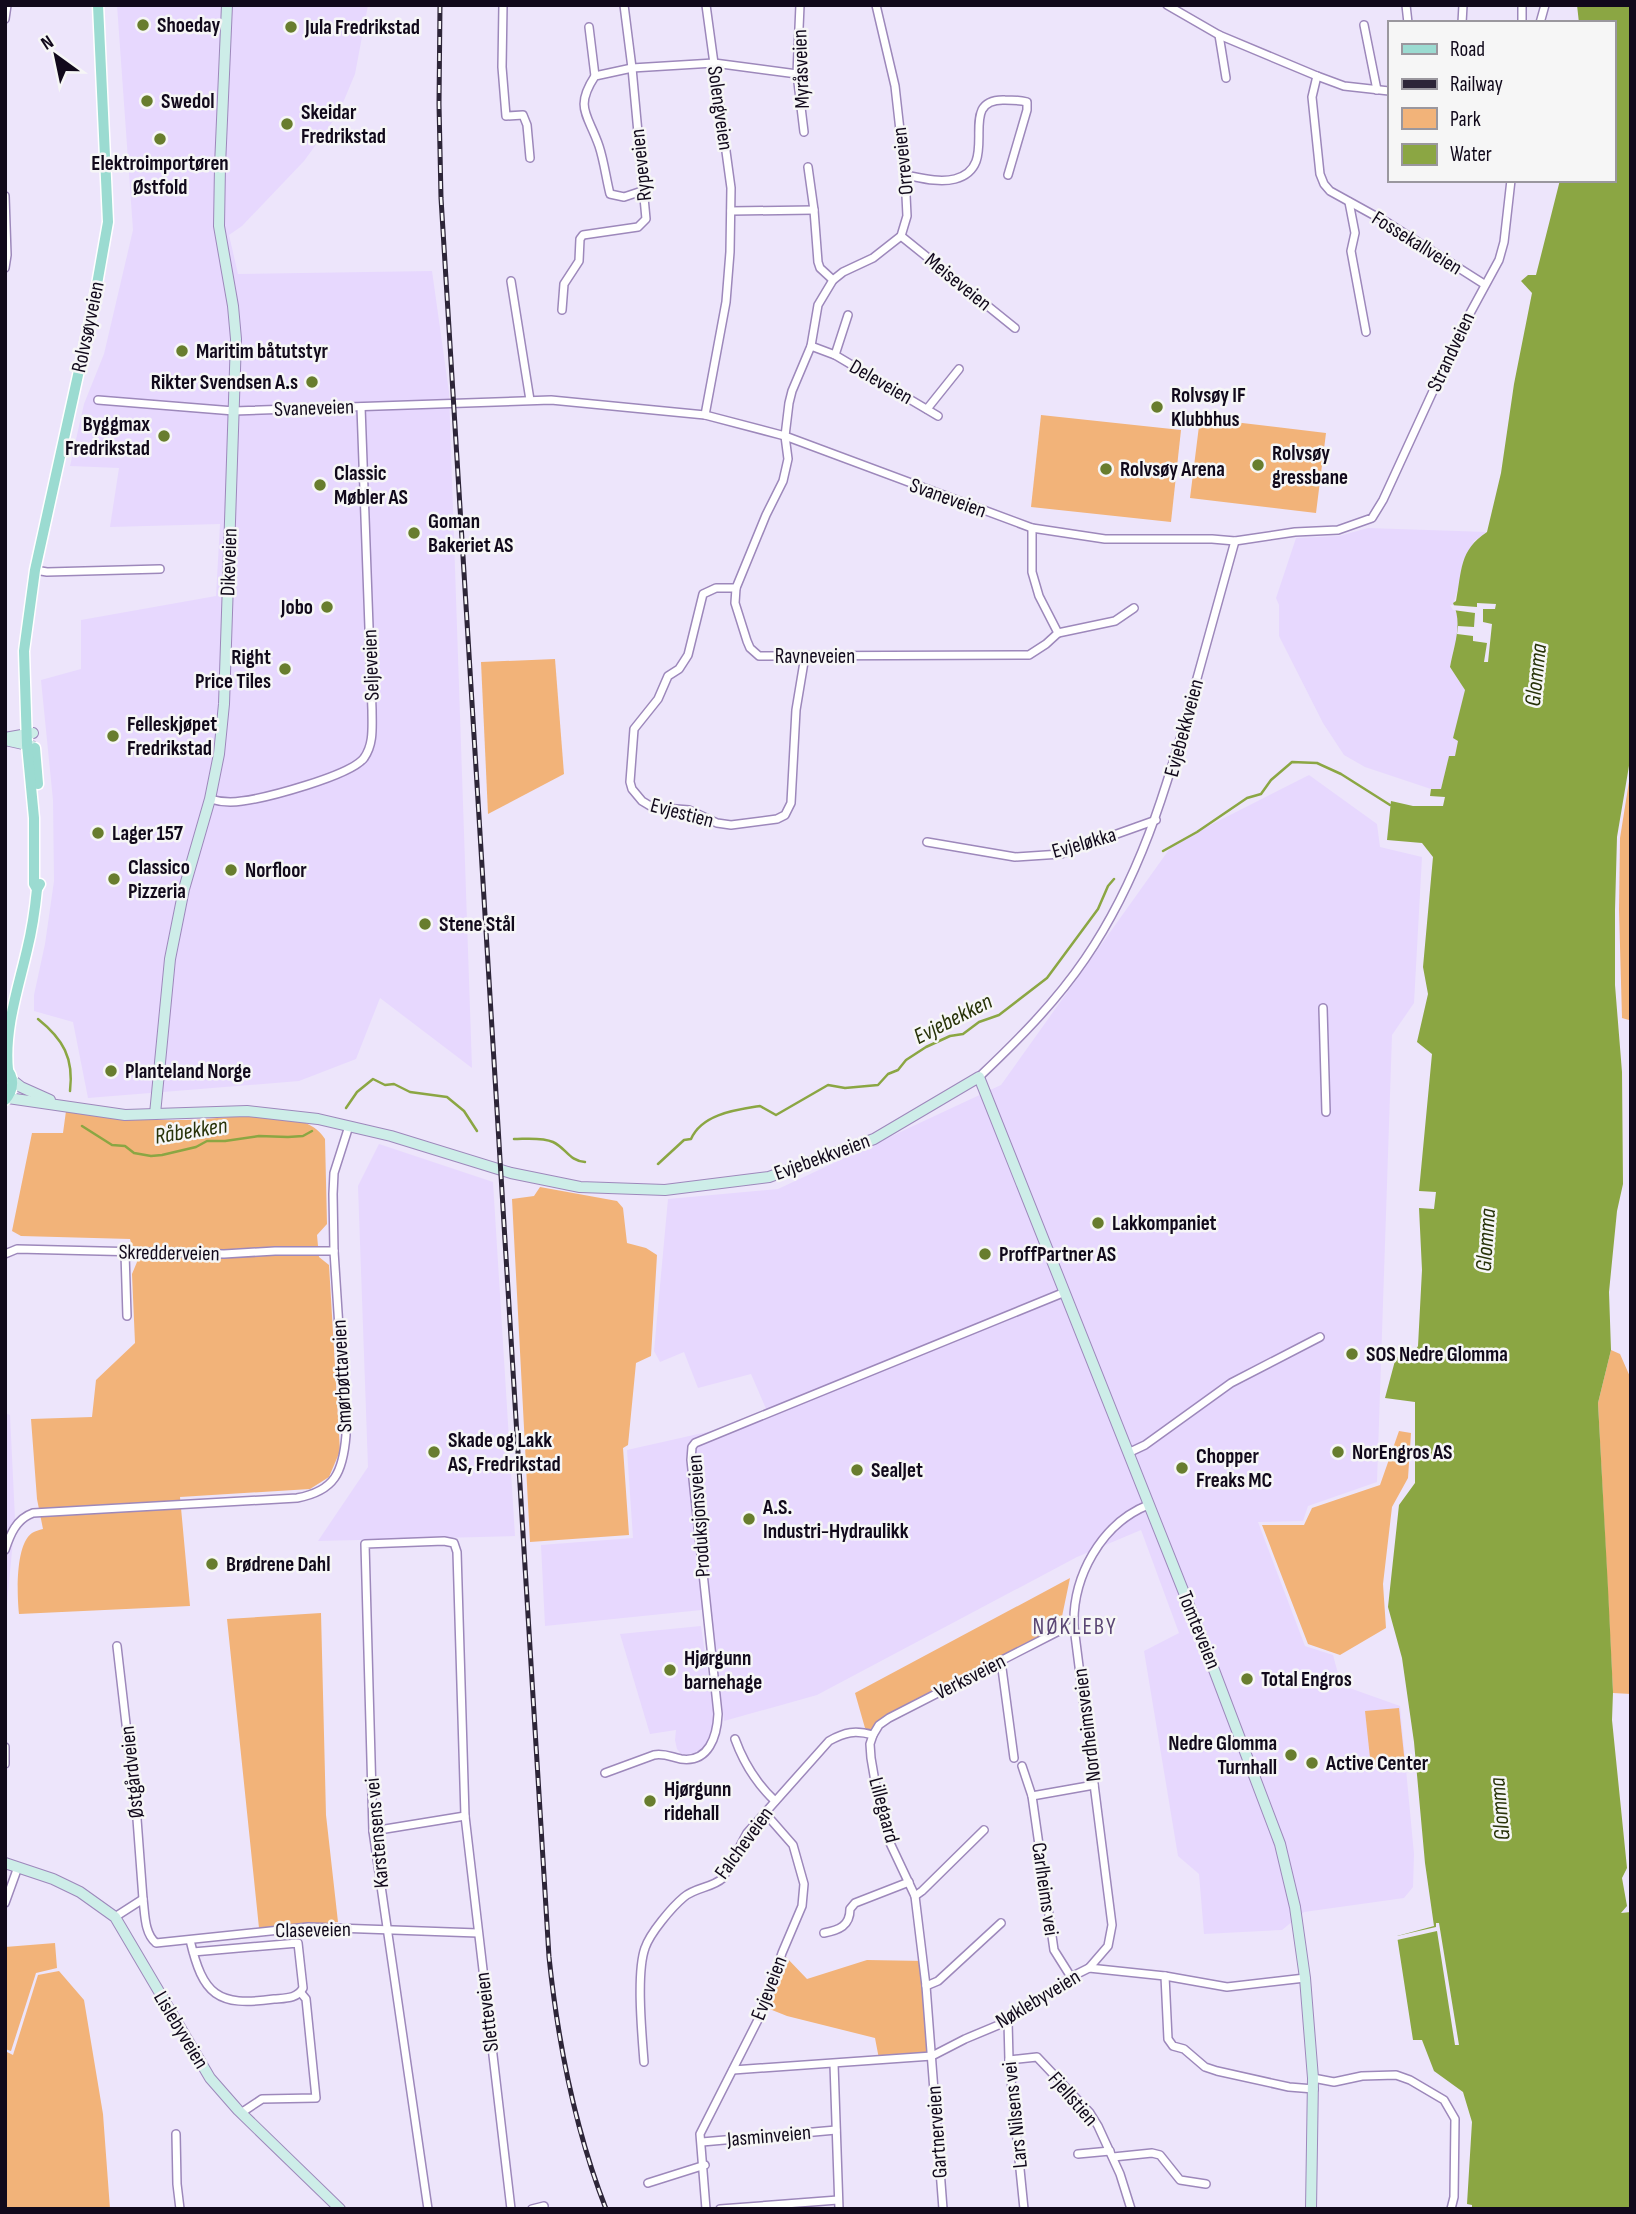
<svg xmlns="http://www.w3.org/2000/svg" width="1636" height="2214" viewBox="0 0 1636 2214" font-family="'Sofia Sans Condensed',sans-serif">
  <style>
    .built { fill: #e7d8fe }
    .green { fill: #f2b379 }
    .water { fill: #8ba643 }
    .pier { fill: #ede5fb }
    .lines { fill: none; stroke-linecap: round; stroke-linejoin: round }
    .stream { stroke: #8ba643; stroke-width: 2.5 }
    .street-casing { stroke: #9d88bb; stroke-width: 10 }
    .secondary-casing { stroke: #9d88bb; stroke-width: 12 }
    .primary-casing { stroke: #fff; stroke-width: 13 }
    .street { stroke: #fff; stroke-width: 7 }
    .secondary { stroke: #cdede8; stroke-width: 10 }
    .primary { stroke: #9bdbd1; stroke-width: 10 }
    .rail-casing { stroke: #2d2538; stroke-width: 5 }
    .rail { stroke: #f6f6f6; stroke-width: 2.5; stroke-dasharray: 8; stroke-linecap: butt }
    .poi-dot { fill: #687d2e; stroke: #f6f6f6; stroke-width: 2.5 }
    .labels { text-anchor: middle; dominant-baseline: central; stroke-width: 5; stroke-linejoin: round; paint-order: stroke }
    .poi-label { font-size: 21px; font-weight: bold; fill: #11091b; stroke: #f6f6f6; text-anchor: start }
    .street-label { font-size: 21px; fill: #11091b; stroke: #f6f6f6 }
    .water-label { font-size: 23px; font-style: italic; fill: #273208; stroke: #f6f6f6 }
    .neighbourhood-label { font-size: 23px; letter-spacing: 2px; fill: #5a4674; stroke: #f6f6f6 }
  </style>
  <rect width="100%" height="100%" fill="#ede5fb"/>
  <g class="built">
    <path d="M117 5H368L355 74 342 105 331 124 304 161 242 226 229 235 238 274 432 271 449 392 472 1068 380 998 356 1059 299 1081 88 1098 73 1022 34 1011V995L45 944 54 881 53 800 41 680 81 669V620L216 596 220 524 110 527 119 468 70 466 84 404 104 354 133 230Z"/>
    <path d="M1368 528 1487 532 1474 541 1453 604 1457 612 1459 629 1450 667 1465 690 1454 738 1458 741 1455 756H1449L1441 790 1431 789 1365 767 1344 755 1323 723 1279 636V605L1276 598 1296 538 1339 536Z"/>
    <path d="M1309 775 1377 824 1380 847 1422 857 1414 1003 1392 1035 1377 1482 1308 1506 1303 1521 1258 1522 1305 1646 1333 1655 1341 1685 1400 1706 1414 1854 1413 1887 1404 1898 1304 1912 1282 1930 1204 1934 1199 1874 1178 1856 1144 1651 1179 1633 1141 1530 1077 1557 817 1695 724 1721 711 1609 545 1626 541 1545 633 1538 627 1450 770 1418 751 1374 698 1388 684 1352 660 1362 654 1351 668 1199 778 1189 1001 1085 1173 844Z"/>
    <path d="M379 1144 493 1182 515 1536 318 1541 368 1467 358 1186Z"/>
    <path d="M5 1413 10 1415 15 1519 5 1625Z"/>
    <path d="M701 1626 713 1709 712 1735 706 1746 694 1753 682 1755 677 1749 675 1740 676 1730 650 1734 620 1634Z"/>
  </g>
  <g class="green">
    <path d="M1041 415 1181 430 1171 522 1031 507Z"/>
    <path d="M1200 418 1326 433 1316 513 1190 498Z"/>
    <path d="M555 659 564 774 488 814 481 662Z"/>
    <path d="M1631 769V1001L1629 1020 1622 1018 1619 910 1620 838Z"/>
    <path d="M66 1111C106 1116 146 1121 186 1120 221 1120 304 1103 325 1139L327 1224 317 1235 319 1257 329 1265 340 1451 329 1477 310 1489 180 1497 190 1606 19 1614C17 1595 15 1545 32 1533 35 1531 39 1530 43 1529L37 1499 31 1419 92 1417 96 1380 135 1343 132 1274 137 1262 130 1239 21 1236 12 1231 32 1133H63Z"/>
    <path d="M540 1187 617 1201 623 1208 627 1243 646 1248 657 1255 651 1356 636 1363 628 1445 623 1448 629 1535 530 1542 512 1199 534 1196Z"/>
    <path d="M1611 1350 1620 1354 1631 1379 1629 1521 1631 1694 1613 1693 1598 1403Z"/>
    <path d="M1399 1431 1411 1433 1408 1478 1392 1507 1383 1584 1386 1628 1340 1655 1308 1644 1262 1525H1304L1312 1508 1380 1485Z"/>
    <path d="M1070 1578 1059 1631 889 1718 873 1735 865 1728 855 1693Z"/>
    <path d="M321 1613 326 1815 338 1922 259 1928 227 1619Z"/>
    <path d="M1399 1708 1405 1764 1371 1767 1365 1711Z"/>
    <path d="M55 1943 57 1968 36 1973 11 2051 5 2049V1947Z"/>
    <path d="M785 1956 807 1979 867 1960 924 1961 932 2056 879 2059 875 2038 787 2016 767 2008 779 1982Z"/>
    <path d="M59 1971 84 2000 103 2114 110 2209H5V2051L13 2055 38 1975Z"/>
  </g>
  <path class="water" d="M1577 5H1631V754L1617 837 1615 910V985L1622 1072 1623 1184 1617 1211 1609 1292 1611 1350 1598 1403 1608 1588 1613 1692 1612 1720 1627 1868 1622 1878 1627 1906 1621 1913 1631 1912V2209H1472V2205L1467 2204 1472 2122 1463 2092 1434 2071 1422 2040H1413L1397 1936 1434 1926 1425 1863 1414 1742 1402 1658 1388 1607 1399 1505 1415 1483V1402L1385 1398 1396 1357 1412 1356 1418 1346 1422 1270 1419 1208 1434 1209 1436 1192 1419 1191 1432 1054 1417 1042 1428 994 1423 967 1433 857 1422 843 1387 840 1391 801 1413 806H1443L1445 797 1430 796 1431 789H1441L1449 756H1455L1458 741 1453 738 1465 690 1450 667C1454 645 1463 624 1453 603L1456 601C1462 571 1459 550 1487 532L1501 473 1514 384 1532 293 1521 281 1528 275H1536L1560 180H1613V23H1579Z"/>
  <g class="pier">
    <path d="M1477 603 1496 604 1495 609H1483V622L1492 624 1488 662H1484L1487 643 1473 641V636L1457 634 1458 626 1474 627 1475 613 1453 610 1450 605 1477 607Z"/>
    <path d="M1436 1923H1439L1459 2045H1455L1437 1931 1397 1940V1936L1436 1927Z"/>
  </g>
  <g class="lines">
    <g class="stream">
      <path d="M1163 851 1197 832 1247 798 1261 794 1271 780 1292 762 1317 763 1341 774 1390 805"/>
      <path d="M38 1019C63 1039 74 1058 70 1091"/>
      <path d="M346 1108 357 1092 373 1079 385 1085 394 1084 410 1092 447 1097 464 1111 477 1131"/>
      <path d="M82 1126 112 1145 125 1146 134 1153 151 1156 162 1155 196 1147 207 1141H225L259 1136 288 1137 303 1136 312 1131"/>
      <path d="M514 1139C526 1139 542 1137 553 1142 566 1148 569 1161 585 1162"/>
      <path d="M658 1164 684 1140 691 1139C702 1114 735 1110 760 1106L776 1115 828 1085 845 1088 878 1085 888 1074 898 1070 906 1060 926 1047 950 1036 963 1034 979 1022 999 1015 1047 978 1098 909 1108 886 1114 879"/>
    </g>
    <g class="street-casing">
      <g id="street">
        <path d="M503 5 502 67 506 116 523 115 527 125 530 158"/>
        <path d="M800 5 797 74 804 132"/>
        <path d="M876 5 895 86 905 175 907 216 901 236 873 258 843 272 833 280 818 305 811 346 792 391 789 403 785 436 788 459 783 481 766 515 736 588 735 603 747 641 750 648 759 656 1029 655 1046 644 1058 633"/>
        <path d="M1167 5 1219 35 1317 76 1344 86 1389 91"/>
        <path d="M1406 5 1408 23"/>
        <path d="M1522 5V23"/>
        <path d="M5 19 7 5"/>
        <path d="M1462 23 1463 5"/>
        <path d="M1540 23 1545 5"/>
        <path d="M1364 25 1377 90"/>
        <path d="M589 27 595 76"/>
        <path d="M1219 35 1226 78"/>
        <path d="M1317 76 1312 97 1320 174 1324 184 1330 191 1388 223 1484 284"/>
        <path d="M808 167 814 210 818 262 820 268 833 280"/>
        <path d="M905 175C921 178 939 183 955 179 1004 166 953 98 1005 100 1012 100 1019 100 1027 102V110L1008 175"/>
        <path d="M645 190 624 197 610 194C606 178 604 161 599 146 588 114 574 108 595 76L632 68 714 63 797 74"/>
        <path d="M5 196 7 255 5 268"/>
        <path d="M1349 202 1355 233 1351 251 1366 332"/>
        <path d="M731 211 814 210"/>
        <path d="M901 236 1015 328"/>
        <path d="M511 281 530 400"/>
        <path d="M562 310 564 284 579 261 580 239 583 235 638 227 646 219 632 68 624 5"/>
        <path d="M811 346 835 355 938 416"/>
        <path d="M835 355 848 315"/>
        <path d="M98 400 234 411 551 400 705 415 785 436 1032 528 1105 539H1212L1235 541 1295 532 1338 530 1372 518 1383 500 1462 328 1499 260 1504 242 1511 180"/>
        <path d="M927 409 959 369"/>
        <path d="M705 415 726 302 730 252 731 188 706 5"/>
        <path d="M1032 528V572L1039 596 1058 633 1115 621 1134 608"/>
        <path d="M35 570 47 572 160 569"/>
        <path d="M736 588H716L703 594 688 655 679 669 668 676 658 699 634 729 630 782 632 789 642 801 652 807 689 810 717 823 731 825 777 819 785 815 791 803 796 710 805 656"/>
        <path d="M210 799C220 802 231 803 242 801 266 798 350 776 364 758 374 744 372 727 372 710L361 407"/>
        <path d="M927 842 1015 857 1061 854 1156 820"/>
        <path d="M1323 1008 1326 1112"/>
        <path d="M979 1077C1018 1040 1055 1003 1085 959 1139 880 1166 791 1191 700 1206 647 1220 594 1235 541"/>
        <path d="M125 1253 127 1316"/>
        <path d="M5 1254 17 1249 224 1254 275 1251H334"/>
        <path d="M1128 1453 1145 1445 1231 1383 1320 1337"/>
        <path d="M5 1550C10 1535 16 1519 33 1513L297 1498C335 1491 343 1472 346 1435L334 1251 333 1194 334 1173 349 1126"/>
        <path d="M117 1646 137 1819 143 1899"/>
        <path d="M1001 1661 1014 1758"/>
        <path d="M735 1739C744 1764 756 1783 775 1801"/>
        <path d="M5 1747V1764"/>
        <path d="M1022 1766 1032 1796 1094 1785"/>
        <path d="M605 1773 654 1755C664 1753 671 1757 681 1759 709 1763 717 1736 718 1714L691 1460 692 1447 695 1443 1065 1292"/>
        <path d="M1032 1796 1054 1950 1071 1977"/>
        <path d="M373 1831 465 1816"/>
        <path d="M915 1896 922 1891 984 1830"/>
        <path d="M5 1903 18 1867"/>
        <path d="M115 1917 143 1899C145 1913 144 1933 156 1943L308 1927 478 1933"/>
        <path d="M824 1933C839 1930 850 1926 850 1909L855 1903 909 1882"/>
        <path d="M190 1940C203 1995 217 2007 274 1999 285 1998 297 1999 303 1988L298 1943 193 1952"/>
        <path d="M1089 1968 1108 1946 1112 1925 1074 1627C1072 1577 1101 1524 1148 1505"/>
        <path d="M1165 1976 1168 2039 1173 2046 1184 2049 1205 2067 1217 2071 1289 2087 1314 2089"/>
        <path d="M926 1986 938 1981 1001 1923"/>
        <path d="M1008 2021 1009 2060 1024 2209"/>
        <path d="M1009 2060 1037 2057 1090 2113 1098 2126 1120 2174 1131 2209"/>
        <path d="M644 2062C642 2035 636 1973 645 1948 650 1933 672 1907 684 1897 696 1887 712 1888 723 1878L747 1833 829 1741C845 1732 855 1730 873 1735"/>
        <path d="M834 2064 839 2209"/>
        <path d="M733 2070 932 2056 965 2039 1008 2021 1071 1977 1089 1968 1165 1976 1227 1987 1305 1978"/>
        <path d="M1313 2078 1334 2082 1362 2076 1396 2075 1410 2080 1444 2100 1455 2119 1454 2197 1451 2209"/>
        <path d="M241 2113 262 2099 316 2098 306 1999 301 1993"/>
        <path d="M176 2134 177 2184 180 2209"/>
        <path d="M702 2142 836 2130"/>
        <path d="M1078 2154 1110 2151"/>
        <path d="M1113 2157 1152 2153 1160 2155 1180 2180 1206 2184"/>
        <path d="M648 2183 705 2165"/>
        <path d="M428 2209 373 1831 365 1544 444 1541 454 1543 457 1552 465 1816 511 2209"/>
        <path d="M532 2209 544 2206"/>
        <path d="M706 2209 700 2134 764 2008 782 1953 802 1906 804 1884 793 1845 765 1813"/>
        <path d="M720 2209 838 2200"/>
        <path d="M943 2209 926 1986 915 1896 890 1843 877 1793 871 1758 870 1744 873 1735 879 1725 889 1718 1059 1631 1074 1627"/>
      </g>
    </g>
    <g class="secondary-casing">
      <g id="secondary">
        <path d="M5 738 33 733"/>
        <path d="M5 740 32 746"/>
        <path d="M12 1080 21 1087 50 1100"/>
        <path d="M8 1098 125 1115 247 1111 318 1119 391 1136 511 1173 580 1187 665 1190 769 1177 874 1139 979 1077 1200 1633 1280 1844 1295 1907 1305 1978 1313 2078 1311 2209"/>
        <path d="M155 1114 170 959 184 889 210 799 219 754 224 704 236 339 233 306 219 226 220 166 227 5"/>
        <path d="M5 1863 53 1879 80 1892 115 1917 210 2078 238 2110 340 2209"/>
      </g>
    </g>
    <g class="primary-casing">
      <g id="primary">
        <path d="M35 748 38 784"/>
        <path d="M37 889 34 884V818L27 745 24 651 35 570 93 307 108 222 98 5"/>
        <path d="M5 1067C15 1077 14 1090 5 1100"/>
        <path d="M8 1070C4 1029 18 989 27 950 32 930 35 910 37 889L40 884"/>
      </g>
    </g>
    <use href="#street" class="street"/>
    <use href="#secondary" class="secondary"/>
    <use href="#primary" class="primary"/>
    <g class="rail-casing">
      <path id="rail" d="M440 5 439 104 441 198 549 1957C558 2043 574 2127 606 2209"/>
    </g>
    <use href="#rail" class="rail"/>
  </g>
  <g class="poi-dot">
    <circle cx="143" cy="25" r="7"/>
    <circle cx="291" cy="27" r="7"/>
    <circle cx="147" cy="101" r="7"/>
    <circle cx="287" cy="124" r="7"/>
    <circle cx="160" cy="139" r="7"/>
    <circle cx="182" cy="351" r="7"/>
    <circle cx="312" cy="382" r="7"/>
    <circle cx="1157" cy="407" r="7"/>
    <circle cx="164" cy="436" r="7"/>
    <circle cx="1258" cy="465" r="7"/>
    <circle cx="1106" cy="469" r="7"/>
    <circle cx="320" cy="485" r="7"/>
    <circle cx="414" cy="533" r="7"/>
    <circle cx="327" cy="607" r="7"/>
    <circle cx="285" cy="669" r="7"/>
    <circle cx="113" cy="736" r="7"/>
    <circle cx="98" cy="833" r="7"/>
    <circle cx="231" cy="870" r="7"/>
    <circle cx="114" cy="879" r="7"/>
    <circle cx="425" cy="924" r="7"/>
    <circle cx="111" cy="1071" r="7"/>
    <circle cx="1098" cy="1223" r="7"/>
    <circle cx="985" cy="1254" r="7"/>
    <circle cx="1352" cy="1354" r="7"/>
    <circle cx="434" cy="1452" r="7"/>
    <circle cx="1338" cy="1452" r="7"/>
    <circle cx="1182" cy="1468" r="7"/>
    <circle cx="857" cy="1470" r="7"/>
    <circle cx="749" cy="1519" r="7"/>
    <circle cx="212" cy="1564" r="7"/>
    <circle cx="670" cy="1670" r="7"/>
    <circle cx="1247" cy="1679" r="7"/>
    <circle cx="1291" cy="1755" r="7"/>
    <circle cx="1312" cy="1763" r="7"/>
    <circle cx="650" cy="1801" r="7"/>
  </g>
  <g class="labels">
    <g class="poi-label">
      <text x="157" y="25">Shoeday</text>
      <text x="305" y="27">Jula Fredrikstad</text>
      <text x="161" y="101">Swedol</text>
      <text x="301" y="112">Skeidar<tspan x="301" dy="24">Fredrikstad</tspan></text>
      <text x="160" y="163" text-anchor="middle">Elektroimportøren<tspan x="160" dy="24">Østfold</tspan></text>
      <text x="196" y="351">Maritim båtutstyr</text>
      <text x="298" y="382" text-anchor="end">Rikter Svendsen A.s</text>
      <text x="1171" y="395">Rolvsøy IF<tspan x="1171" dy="24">Klubbhus</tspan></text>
      <text x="150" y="424" text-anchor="end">Byggmax<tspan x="150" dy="24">Fredrikstad</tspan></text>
      <text x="1272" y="453">Rolvsøy<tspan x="1272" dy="24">gressbane</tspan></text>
      <text x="1120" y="469">Rolvsøy Arena</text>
      <text x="334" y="473">Classic<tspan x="334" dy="24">Møbler AS</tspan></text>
      <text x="428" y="521">Goman<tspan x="428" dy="24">Bakeriet AS</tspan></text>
      <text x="313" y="607" text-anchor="end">Jobo</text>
      <text x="271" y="657" text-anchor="end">Right<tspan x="271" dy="24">Price Tiles</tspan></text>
      <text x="127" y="724">Felleskjøpet<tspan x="127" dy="24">Fredrikstad</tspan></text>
      <text x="112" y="833">Lager 157</text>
      <text x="128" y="867">Classico<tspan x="128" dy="24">Pizzeria</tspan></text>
      <text x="245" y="870">Norfloor</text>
      <text x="439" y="924">Stene Stål</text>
      <text x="125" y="1071">Planteland Norge</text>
      <text x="1112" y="1223">Lakkompaniet</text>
      <text x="999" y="1254">ProffPartner AS</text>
      <text x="1366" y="1354">SOS Nedre Glomma</text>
      <text x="448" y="1440">Skade og Lakk<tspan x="448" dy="24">AS, Fredrikstad</tspan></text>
      <text x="1352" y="1452">NorEngros AS</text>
      <text x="1196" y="1456">Chopper<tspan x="1196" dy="24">Freaks MC</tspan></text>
      <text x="871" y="1470">SealJet</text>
      <text x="763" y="1507">A.S.<tspan x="763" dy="24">Industri-Hydraulikk</tspan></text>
      <text x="226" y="1564">Brødrene Dahl</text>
      <text x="684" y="1658">Hjørgunn<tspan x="684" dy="24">barnehage</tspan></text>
      <text x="1261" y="1679">Total Engros</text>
      <text x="1277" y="1743" text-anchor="end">Nedre Glomma<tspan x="1277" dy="24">Turnhall</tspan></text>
      <text x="1326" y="1763">Active Center</text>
      <text x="664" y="1789">Hjørgunn<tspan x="664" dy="24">ridehall</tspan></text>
    </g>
    <g class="street-label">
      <text transform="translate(801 69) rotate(-92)">Myråsveien</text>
      <text transform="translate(720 108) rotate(82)">Solengveien</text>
      <text transform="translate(903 161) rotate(-96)">Orreveien</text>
      <text transform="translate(641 165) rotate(-96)">Rypeveien</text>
      <text transform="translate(1417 243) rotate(32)">Fossekallveien</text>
      <text transform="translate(958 282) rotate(39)">Meiseveien</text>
      <text transform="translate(88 327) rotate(-78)">Rolvsøyveien</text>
      <text transform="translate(1451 352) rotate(-65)">Strandveien</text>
      <text transform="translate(881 382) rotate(30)">Deleveien</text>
      <text transform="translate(314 408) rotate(-2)">Svaneveien</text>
      <text transform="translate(948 498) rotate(20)">Svaneveien</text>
      <text transform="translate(229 562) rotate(-88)">Dikeveien</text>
      <text x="815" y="656">Ravneveien</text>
      <text transform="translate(371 665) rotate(-92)">Seljeveien</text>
      <text transform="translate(1184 728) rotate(-75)">Evjebekkveien</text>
      <text transform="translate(682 813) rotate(15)">Evjestien</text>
      <text transform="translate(1084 843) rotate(-16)">Evjeløkka</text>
      <text transform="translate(822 1157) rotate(-20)">Evjebekkveien</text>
      <text transform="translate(169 1253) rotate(1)">Skredderveien</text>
      <text transform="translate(342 1376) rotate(-93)">Smørbøttaveien</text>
      <text transform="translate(699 1516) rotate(-94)">Produksjonsveien</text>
      <text transform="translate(1199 1630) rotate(68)">Tomteveien</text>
      <text transform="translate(970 1677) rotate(-27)">Verksveien</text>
      <text transform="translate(1087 1725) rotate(-97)">Nordheimsveien</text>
      <text transform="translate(132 1772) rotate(-96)">Østgårdveien</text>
      <text transform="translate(884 1810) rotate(75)">Lillegaard</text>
      <text transform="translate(377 1833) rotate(-95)">Karstensens vei</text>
      <text transform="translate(744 1843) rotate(-54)">Falcheveien</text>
      <text transform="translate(1045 1889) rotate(82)">Carlheims vei</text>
      <text transform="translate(313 1930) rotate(-1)">Claseveien</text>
      <text transform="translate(769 1988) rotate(-69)">Evjeveien</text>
      <text transform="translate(1038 1999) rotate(-31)">Nøklebyveien</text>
      <text transform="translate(487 2012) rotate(-97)">Sletteveien</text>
      <text transform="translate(181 2030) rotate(59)">Lislebyveien</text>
      <text transform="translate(1073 2099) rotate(49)">Fjellstien</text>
      <text transform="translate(1015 2115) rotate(-96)">Lars Nilsens vei</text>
      <text transform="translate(937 2132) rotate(-94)">Gartnerveien</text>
      <text transform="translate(769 2136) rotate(-5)">Jasminveien</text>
    </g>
    <g class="water-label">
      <text transform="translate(1536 675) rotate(-84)">Glomma</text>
      <text transform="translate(953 1019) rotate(-27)">Evjebekken</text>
      <text transform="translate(191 1131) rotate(-9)">Råbekken</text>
      <text transform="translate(1486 1240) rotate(-86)">Glomma</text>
      <text transform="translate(1500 1809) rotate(-95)">Glomma</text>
    </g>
    <g class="neighbourhood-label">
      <text x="1075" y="1627">NØKLEBY</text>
    </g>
  </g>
  <rect width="1636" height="2214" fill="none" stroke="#11091b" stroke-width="14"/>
  <rect x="1388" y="21" width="228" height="161" fill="#f6f6f6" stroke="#9a979e" stroke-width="2"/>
  <rect x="1402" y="44" width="35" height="10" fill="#9bdbd1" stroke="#9a979e" stroke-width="2"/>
  <text x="1450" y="56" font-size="21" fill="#11091b">Road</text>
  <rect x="1402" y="79" width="35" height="10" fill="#2d2538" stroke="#9a979e" stroke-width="2"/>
  <text x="1450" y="91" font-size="21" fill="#11091b">Railway</text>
  <rect x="1402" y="108" width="35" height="21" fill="#f2b379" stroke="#9a979e" stroke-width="2"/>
  <text x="1450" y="126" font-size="21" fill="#11091b">Park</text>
  <rect x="1402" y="144" width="35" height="21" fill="#8ba643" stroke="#9a979e" stroke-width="2"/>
  <text x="1450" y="161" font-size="21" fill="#11091b">Water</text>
  <g transform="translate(56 56) rotate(327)" stroke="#f6f6f6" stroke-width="5" paint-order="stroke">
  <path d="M0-5L12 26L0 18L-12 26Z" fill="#11091b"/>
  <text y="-10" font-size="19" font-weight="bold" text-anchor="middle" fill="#11091b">N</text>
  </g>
</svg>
